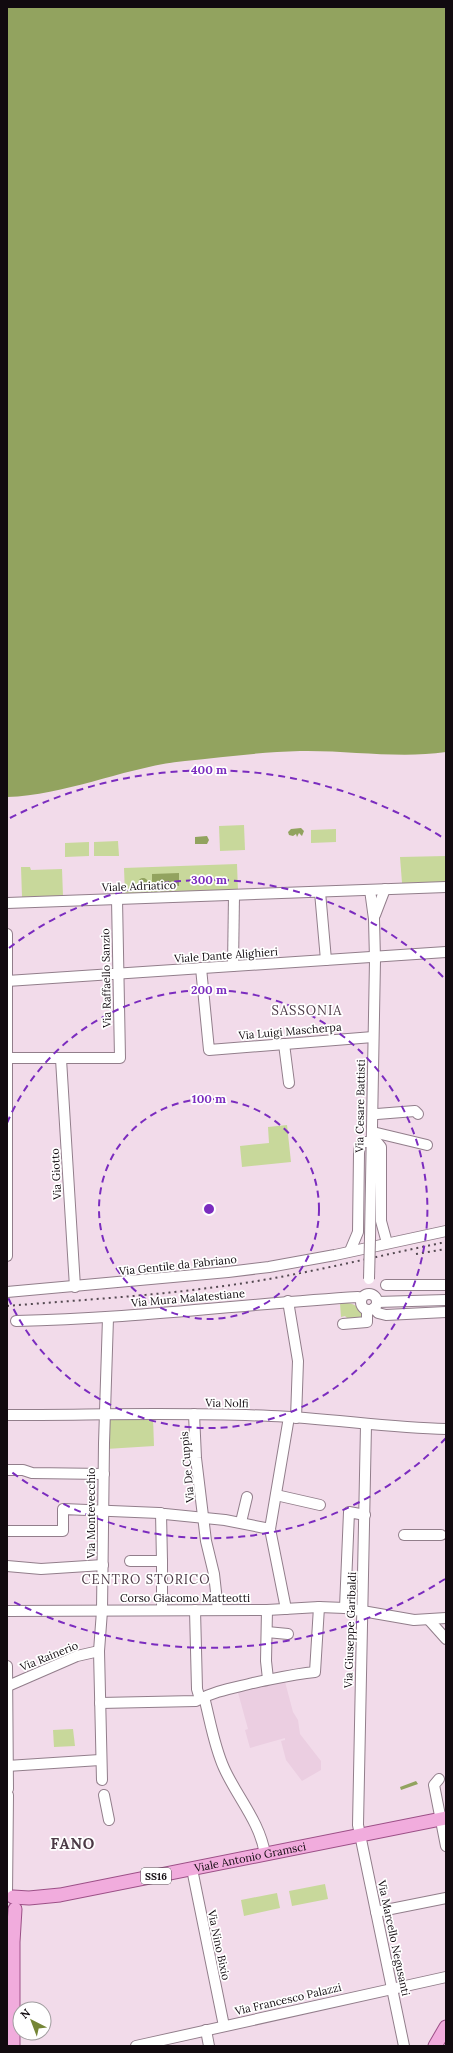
<svg xmlns="http://www.w3.org/2000/svg" width="453" height="2053" viewBox="0 0 453 2053" font-family="Lora,serif">
  <style>
    .built { fill: #ebcee1 }
    .green { fill: #c8d89b }
    .water { fill: #92a35f }
    .lines { fill: none; stroke-linecap: round; stroke-linejoin: round }
    .minor-casing { stroke: #927e8b; stroke-width: 12 }
    .major-casing { stroke: #9c5087; stroke-width: 15 }
    .minor { stroke: #fff; stroke-width: 10 }
    .major { stroke: #f1acdd; stroke-width: 13 }
    .rail { stroke: #544951; stroke-width: 2; stroke-dasharray: 2 4; stroke-linecap: butt }
    .minor-bridge-casing { stroke: #927e8b; stroke-width: 12; stroke-linecap: butt }
    .minor-bridge { stroke: #fff; stroke-width: 10 }
    .ring { fill: none; stroke: #7b2cbf; stroke-width: 2; stroke-dasharray: 7 5 }
    .labels { text-anchor: middle; dominant-baseline: central; stroke-width: 3.5; stroke-linejoin: round; paint-order: stroke }
    .shield { fill: #fff; stroke: #585457; stroke-width: 1 }
    .shield-label { font-size: 10px; font-weight: bold; fill: #110a0f }
    .street-label { font-size: 11px; fill: #110a0f; stroke: #fff }
    .quarter-label { font-size: 13px; letter-spacing: 1px; fill: #4c3a46; stroke: #fff }
    .district-label { font-size: 15px; font-weight: bold; letter-spacing: 1px; fill: #4c3a46; stroke: #fff }
    .centre { fill: #7b2cbf; stroke: #fff; stroke-width: 2 }
    .ring-label { font-size: 12px; text-anchor: middle; font-weight: bold; fill: #7b2cbf; stroke: #fff; stroke-width: 3.5; stroke-linejoin: round; paint-order: stroke }
  </style>
  <rect width="100%" height="100%" fill="#f2dbea"/>
  <path class="built" d="M284 1678 293 1712 298 1720 300 1734 321 1761V1770L302 1781 286 1760 281 1741 285 1740V1738L250 1748 245 1730 248 1729 237 1689Z"/>
  <g class="green">
    <path d="M244 825 245 850 220 851 219 826Z"/>
    <path d="M336 829V842L311 843V830Z"/>
    <path d="M118 841 119 856H94V842Z"/>
    <path d="M89 842V856L65 857V843Z"/>
    <path d="M446 856V882L402 883 400 857Z"/>
    <path d="M237 864 238 891 125 895 124 868Z"/>
    <path d="M21 867H30L31 870 62 869 63 896 22 897Z"/>
    <path d="M287 1125 291 1162 242 1167 240 1146 269 1143 268 1127Z"/>
    <path d="M340 1303C351 1302 361 1305 362 1318L349 1320 345 1316 341 1317Z"/>
    <path d="M107 1417H153L154 1446 106 1449Z"/>
    <path d="M73 1729 75 1746 54 1747 53 1730Z"/>
    <path d="M325 1884 328 1899 292 1906 289 1891Z"/>
    <path d="M277 1893 280 1908 244 1916 241 1900Z"/>
  </g>
  <g class="water">
    <path d="M7 7H446V752C398 759 349 750 300 751 262 752 223 757 185 761 125 767 68 795 7 797Z"/>
    <path d="M301 828 304 831 302 836 299 833 297 837 296 834 293 836 289 835 288 832 291 829Z"/>
    <path d="M207 836 209 840 207 844H195V837Z"/>
    <path d="M179 873V886H152V874Z"/>
    <circle cx="143" cy="883" r="5"/>
    <path d="M416 1781 418 1784 401 1790 400 1787Z"/>
  </g>
  <g class="lines">
    <g class="minor-casing">
      <g id="minor">
        <path d="M370 890 374 919 375 960 370 1238"/>
        <path d="M320 892 326 960"/>
        <path d="M7 903 446 887"/>
        <path d="M375 915 385 889"/>
        <path d="M7 934V1256"/>
        <path d="M233 966 234 895"/>
        <path d="M201 968 209 1050 373 1037"/>
        <path d="M7 981 446 952"/>
        <path d="M284 1044 289 1083"/>
        <path d="M8 1058H120L117 899"/>
        <path d="M61 1059 75 1287"/>
        <path d="M377 1114 415 1111 418 1114"/>
        <path d="M377 1133 427 1145"/>
        <path d="M350 1251 358 1232 359 1153 360 1146 363 1142H377L381 1147V1221L387 1243"/>
        <path d="M386 1285H446"/>
        <path d="M7 1292 228 1272 269 1267 335 1255 446 1231"/>
        <circle cx="369" cy="1302" r="8"/>
        <path d="M288 1301 298 1361 296 1418"/>
        <path d="M377 1302 446 1300"/>
        <path d="M374 1308 378 1313 386 1315 446 1312"/>
        <path d="M16 1321C130 1319 244 1304 358 1297L361 1299"/>
        <path d="M343 1324 367 1322V1310"/>
        <path d="M194 1414 196 1458 206 1541 214 1574 218 1610"/>
        <path d="M7 1415C95 1415 183 1412 271 1416 329 1418 387 1428 446 1429"/>
        <path d="M366 1425 358 1825 404 2046"/>
        <path d="M7 1470H23L32 1473 104 1474"/>
        <path d="M276 1495 320 1505"/>
        <path d="M161 1513 162 1561"/>
        <path d="M165 1514 225 1520 270 1529"/>
        <path d="M241 1522 247 1497"/>
        <path d="M7 1531H63V1509L159 1513"/>
        <path d="M404 1535H441"/>
        <path d="M130 1561H162"/>
        <path d="M162 1561V1610"/>
        <path d="M7 1566 41 1569 103 1565"/>
        <path d="M345 1608 349 1512 365 1515"/>
        <path d="M286 1609 270 1529 289 1417"/>
        <path d="M195 1610 197 1689 200 1699"/>
        <path d="M267 1610 266 1661 268 1679"/>
        <path d="M7 1611 267 1610 319 1607 345 1608 414 1620 446 1618"/>
        <path d="M429 1620 446 1639"/>
        <path d="M267 1632 288 1634"/>
        <path d="M7 1666 8 1789"/>
        <path d="M8 1686 77 1656 99 1651"/>
        <path d="M204 1697C210 1720 214 1746 224 1768 237 1797 260 1822 265 1854"/>
        <path d="M100 1703 196 1701C214 1691 233 1688 253 1683 274 1679 293 1674 315 1672L319 1607"/>
        <path d="M7 1766 100 1760"/>
        <path d="M439 1779 434 1785 446 1846"/>
        <path d="M102 1780 99 1651 102 1611 104 1443 108 1318"/>
        <path d="M104 1795 109 1820"/>
        <path d="M192 1869 224 2026"/>
        <path d="M7 1894 8 1795"/>
        <path d="M376 1912 446 1898"/>
        <path d="M206 2030 209 2046"/>
        <path d="M136 2046 446 1977"/>
      </g>
    </g>
    <g class="major-casing">
      <g id="major">
        <path id="s1" d="M13 1897 29 1898 60 1895 446 1818"/>
        <path d="M13 2046V1942L15 1909"/>
        <path d="M435 2046 446 2027"/>
      </g>
    </g>
    <use href="#minor" class="minor"/>
    <use href="#major" class="major"/>
    <g class="rail">
      <path d="M416 1254 446 1249"/>
      <path d="M7 1306C79 1300 152 1296 224 1286 299 1276 372 1257 446 1242"/>
    </g>
    <g class="minor-bridge-casing">
      <path id="minor-bridge" d="M369 1279 370 1238"/>
    </g>
    <use href="#minor-bridge" class="minor-bridge"/>
  </g>
  <g class="ring">
    <circle cx="209" cy="1209" r="110"/>
    <path d="M7 1123A219 219 0 1 1 7 1295"/>
    <path d="M446 1438A329 329 0 0 1 9 1470M9 948A329 329 0 0 1 446 980"/>
    <path d="M445 1579A439 439 0 0 1 10 1600M10 818A439 439 0 0 1 445 839"/>
  </g>
  <g class="labels">
    <rect class="shield" x="141" y="1868" width="30" height="16" rx="3"/>
    <g class="shield-label">
      <text x="156" y="1876">SS16</text>
    </g>
    <g class="street-label">
      <text transform="translate(139 886) rotate(-2)">Viale Adriatico</text>
      <text transform="translate(226 955) rotate(-4)">Viale Dante Alighieri</text>
      <text transform="translate(106 978) rotate(-91)">Via Raffaello Sanzio</text>
      <text transform="translate(290 1031) rotate(-5)">Via Luigi Mascherpa</text>
      <text transform="translate(360 1106) rotate(-89)">Via Cesare Battisti</text>
      <text transform="translate(56 1174) rotate(-93)">Via Giotto</text>
      <text transform="translate(178 1265) rotate(-6)">Via Gentile da Fabriano</text>
      <text transform="translate(188 1298) rotate(-5)">Via Mura Malatestiane</text>
      <text transform="translate(227 1403) rotate(1)">Via Nolfi</text>
      <text transform="translate(187 1467) rotate(-95)">Via De Cuppis</text>
      <text transform="translate(91 1513) rotate(-90)">Via Montevecchio</text>
      <text x="185" y="1598">Corso Giacomo Matteotti</text>
      <text transform="translate(350 1630) rotate(-88)">Via Giuseppe Garibaldi</text>
      <text transform="translate(49 1656) rotate(-22)">Via Rainerio</text>
      <text stroke="none"><textPath href="#s1" startOffset="241">Viale Antonio Gramsci</textPath></text>
      <text transform="translate(394 1938) rotate(78)">Via Marcello Negusanti</text>
      <text transform="translate(219 1945) rotate(78)">Via Nino Bixio</text>
      <text transform="translate(288 1999) rotate(-13)">Via Francesco Palazzi</text>
    </g>
    <g class="quarter-label">
      <text x="307" y="1010">SASSONIA</text>
      <text x="146" y="1579">CENTRO STORICO</text>
    </g>
    <g class="district-label">
      <text x="73" y="1843">FANO</text>
    </g>
  </g>
  <circle cx="209" cy="1209" r="6" class="centre"/>
  <g class="ring-label">
    <text x="209" y="774">400 m</text>
    <text x="209" y="884">300 m</text>
    <text x="209" y="994">200 m</text>
    <text x="209" y="1103">100 m</text>
  </g>
  <rect width="453" height="2053" fill="none" stroke="#110a0f" stroke-width="16"/>
  <g transform="translate(32 2021) rotate(318)"><circle r="19" fill="#ffffff" stroke="#a09d9f"/>
  <path d="M0-3L7 15L0 10L-7 15Z" fill="#758636"/>
  <text y="-6" font-size="11" font-weight="bold" text-anchor="middle" fill="#110a0f">N</text>
  </g>
</svg>
